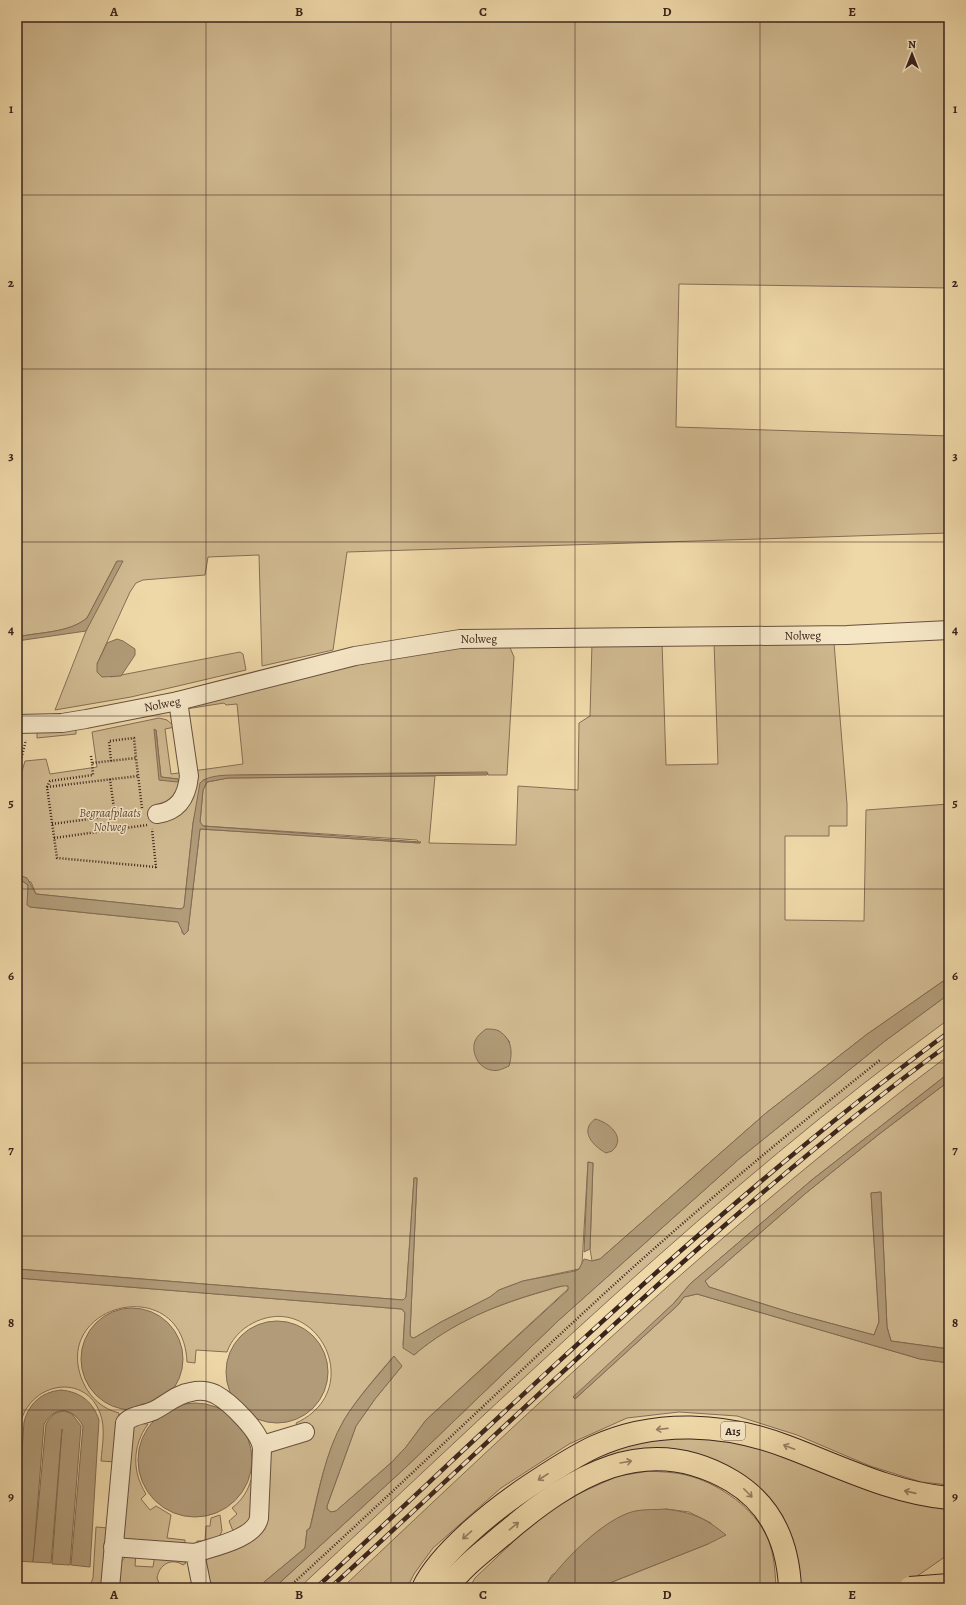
<svg xmlns="http://www.w3.org/2000/svg" width="966" height="1605" viewBox="0 0 966 1605" font-family="Alegreya,serif">
  <style>
    .green { fill: #d0b990; stroke: #856e56; fill-rule: evenodd }
    .water { fill: #b19b78; stroke: #816b53 }
    .lines { fill: none; stroke-linecap: round; stroke-linejoin: round }
    .minor-casing { stroke: #67513f; stroke-width: 20 }
    .highway-casing { stroke: #3a241c; stroke-width: 24 }
    .path { stroke: #3a241c; stroke-width: 2.5; stroke-dasharray: 1 2; stroke-linecap: butt }
    .minor { stroke: #f5e6c6; stroke-width: 18 }
    .highway { stroke: #efd8a8; stroke-width: 22 }
    .rail-casing { stroke: #3a241c; stroke-width: 4.5 }
    .rail { stroke: #f5e6c6; stroke-width: 3; stroke-dasharray: 9; stroke-linecap: butt }
    .major-bridge-casing { stroke: #3a241c; stroke-width: 24; stroke-linecap: butt }
    .major-bridge { stroke: #efd8a8; stroke-width: 22 }
    .oneway { stroke: #947e62 }
    .grid { fill: none; stroke: #3a241c; stroke-width: 1; stroke-opacity: 0.55 }
    .labels { text-anchor: middle; dominant-baseline: central; stroke-width: 3; stroke-linejoin: round; paint-order: stroke }
    .shield { fill: #f5e6c6; stroke: #725e4f; stroke-width: 1 }
    .shield-label { font-size: 11px; font-weight: bold; fill: #3a241c }
    .street-label { font-size: 12px; fill: #3a241c; stroke: #f5e6c6 }
    .park-label { font-size: 12px; font-style: italic; fill: #604939; stroke: #f5e6c6 }
    .neatline { fill: none; stroke: #3a241c; stroke-width: 1.5 }
    .grid-label { font-size: 13px; text-anchor: middle; font-weight: bold; fill: #3a241c }
  </style>
  <rect width="100%" height="100%" fill="#efd8a8"/>
  <filter id="stains"><feTurbulence type="fractalNoise" baseFrequency=".005" numOctaves="4"/><feColorMatrix values="0 0 0 0 .2 0 0 0 0 .09 0 0 0 0 .02 0 0 0 .5 -.17"/></filter>
  <radialGradient id="worn" r=".72"><stop offset=".6" stop-color="#630" stop-opacity="0"/><stop offset="1" stop-color="#630" stop-opacity=".3"/></radialGradient>
  <g class="green">
    <path d="M17 17H949V288L679 284 676 427 949 436V533L347 552 333 650 262 666 259 555 208 557 205 575 143 580 136 583 130 592 97 664 111 677 240 652 243 654 246 670 131 697 55 710 86 631 117 561 87 618C69 633 40 632 17 637Z"/>
    <path d="M714 641 834 643 847 804V826H829V836H785V920L864 921 866 810 949 804V977L866 1035 766 1113 600 1259 592 1261 590 1249 593 1163 588 1162 582 1264 579 1269 523 1281 499 1290 490 1297 441 1322 414 1338H411L410 1334 417 1178H414L406 1297 403 1300 17 1269V788L25 761 46 759 50 774 97 767 92 732 159 718 167 720 175 727 165 729 171 774 243 764 237 704 226 705 224 703 186 709 185 705 430 648 508 643 514 657 507 775H488L487 772 243 775 225 776 203 780 193 823 184 907 181 909 36 894 31 882 18 878 28 885 30 907 178 922 182 926V933L188 931 200 829 420 843 417 840 203 826 200 822 203 790 207 782 228 778 435 776 429 843 516 845 518 786 578 790 579 723 590 716 592 643 662 642 666 765 718 764ZM156 730 161 777 178 779 160 780ZM499 1031 510 1042 476 1039Z"/>
    <path d="M76 727V734L37 738V732Z"/>
    <path d="M949 994V1019C716 1189 510 1392 299 1588H274L404 1469 559 1320 739 1159 885 1041Z"/>
    <path d="M949 1055V1073L813 1179 690 1284 674 1303 575 1399 678 1305 684 1297 697 1294 920 1359 949 1363V1485L921 1482 870 1466 797 1435 737 1416 679 1412 627 1418 569 1444 501 1488 433 1548 414 1574 407 1588H342C538 1403 733 1217 949 1055Z"/>
    <path d="M949 1081V1349L891 1341 887 1327 881 1192 871 1193 879 1322 874 1335 792 1313 709 1287 705 1281 806 1193 878 1135Z"/>
    <path d="M17 1278 402 1309 405 1313 403 1345 414 1355C457 1317 511 1300 566 1285L569 1288 426 1420 406 1447 392 1462 336 1511 331 1512 327 1509V1506L356 1426 375 1399 402 1366 393 1357C376 1377 358 1397 344 1420 326 1452 318 1492 310 1528L307 1530 305 1548 257 1588H206L204 1559 245 1540 267 1453 299 1429 296 1423C368 1390 317 1290 253 1323 241 1329 231 1340 227 1352L196 1350 195 1363 187 1362C183 1270 49 1304 83 1382 90 1398 103 1409 119 1413L115 1462 101 1461C102 1446 106 1428 100 1413 85 1373 32 1382 21 1421L17 1473Z"/>
    <path d="M132 1423 148 1424C132 1446 132 1472 146 1494L141 1499 150 1510 156 1506 171 1515 167 1538 185 1540V1544L197 1545V1541H205L206 1526H210L211 1518 220 1515 222 1531 218 1539 203 1546 129 1543 122 1538Z"/>
    <path d="M721 1434 949 1504V1554L900 1588H796L740 1479 616 1459 439 1588H428L443 1565 549 1477 636 1439Z"/>
    <path d="M256 1445 253 1521 233 1531 229 1521 237 1514 232 1508C253 1492 254 1469 256 1445Z"/>
    <path d="M649 1471C661 1472 675 1472 686 1475 715 1482 749 1504 764 1531 774 1548 775 1569 776 1588H597L708 1544 711 1523 689 1512 666 1509 552 1575 544 1588H469L475 1578 534 1522 557 1506 580 1493 618 1476Z"/>
    <path d="M96 1527 108 1528 104 1588H89L93 1578Z"/>
    <path d="M136 1553 135 1566 153 1567 155 1554 182 1560 186 1563 183 1565C171 1557 159 1565 157 1578L161 1588H151L144 1584 134 1583 126 1588H114C118 1572 117 1556 136 1553Z"/>
  </g>
  <g class="water">
    <path d="M117 561H123L86 631 17 641V637C40 632 69 633 87 618Z"/>
    <path d="M117 639 123 641 135 649V655L121 676 102 677 97 672V664L107 643Z"/>
    <path d="M154 729 156 730 161 777 178 779 179 780 177 782 159 780Z"/>
    <path d="M488 773 487 775 228 778 207 782 203 790 200 822 203 826 421 842 420 843 200 829 188 931 184 935 178 922 30 907 27 905 28 885 17 877 19 875 27 878 36 894 181 909 184 907 193 823 200 783C208 774 231 775 243 775Z"/>
    <path d="M949 977V994L885 1041 739 1159 559 1320 404 1469 274 1588H257L305 1548 307 1530 310 1528C319 1492 325 1452 344 1420 358 1397 377 1377 394 1356L402 1366 375 1399 356 1426 327 1506V1509L331 1512 336 1511 392 1462 406 1447 426 1420 568 1290V1286C561 1285 551 1289 544 1291 498 1304 451 1323 414 1355L403 1348 405 1313 402 1309 17 1278V1269L403 1300 406 1297 414 1178H417L410 1334 411 1337 414 1338 441 1322 490 1297 499 1290 523 1281 575 1271 579 1269 584 1259 592 1261 600 1259 766 1113 866 1035Z"/>
    <path d="M486 1029C489 1029 496 1029 499 1031 512 1039 513 1052 509 1066 504 1068 498 1072 491 1070 478 1068 471 1052 475 1041 477 1036 482 1032 486 1029Z"/>
    <path d="M949 1073V1081L878 1135 806 1193 705 1281 709 1287 792 1313 874 1335 879 1322 871 1193 881 1192 887 1327 891 1341 949 1349V1363L920 1359 697 1294 684 1297 678 1305 575 1399 573 1397 674 1303 690 1284 813 1179Z"/>
    <path d="M595 1119C609 1122 627 1138 612 1151L606 1153C593 1146 579 1131 595 1119Z"/>
    <path d="M588 1162 593 1163 590 1249 584 1252Z"/>
    <circle cx="132" cy="1359" r="51"/>
    <circle cx="277" cy="1372" r="51"/>
    <path d="M61 1390C81 1392 93 1402 99 1420L90 1567 71 1565 83 1426C73 1408 56 1404 44 1424L33 1562 17 1561V1523L24 1422C29 1403 42 1392 61 1390Z"/>
    <circle cx="195" cy="1460" r="57"/>
    <path d="M65 1411 72 1414 81 1426 70 1565 52 1564 62 1429 51 1563 33 1562 46 1424C51 1415 55 1412 65 1411Z"/>
    <path d="M666 1509C693 1513 704 1517 726 1535L708 1544 597 1588H544C561 1562 604 1518 635 1511 645 1509 656 1510 666 1509Z"/>
  </g>
  <g class="lines">
    <g class="minor-casing">
      <g id="minor">
        <path id="s1" d="M17 724 62 723 86 719 178 701 355 656 460 639 847 635 949 630"/>
        <path d="M157 814C179 811 187 796 189 776L178 701"/>
        <path d="M262 1445 305 1432"/>
        <path d="M113 1547 195 1553 202 1588"/>
        <path d="M110 1588 125 1423C131 1415 144 1415 153 1411 166 1405 176 1394 191 1392 199 1390 208 1391 215 1394 230 1402 261 1432 262 1449L259 1518C255 1539 212 1547 195 1553"/>
      </g>
    </g>
    <g class="highway-casing">
      <g id="highway">
        <path d="M423 1588C440 1552 496 1508 529 1486 550 1472 571 1458 594 1447 655 1419 726 1423 788 1447 841 1467 892 1493 949 1498"/>
        <path d="M447 1588C462 1567 484 1551 504 1534 572 1476 646 1430 732 1481 772 1505 788 1543 790 1588"/>
      </g>
    </g>
    <g class="path">
      <path d="M91 756 92 763"/>
      <path d="M111 761 109 741 134 738 136 758"/>
      <path d="M17 775 26 740"/>
      <path d="M110 779 115 816"/>
      <path d="M47 787 138 776"/>
      <path d="M142 808 136 758 92 763 93 775 50 781 47 787 57 858 156 867 152 829"/>
      <path d="M52 824 141 812"/>
      <path d="M54 838 147 825"/>
      <path d="M288 1588C391 1494 492 1397 594 1303 686 1218 782 1138 880 1060"/>
    </g>
    <use href="#minor" class="minor"/>
    <use href="#highway" class="highway"/>
    <g class="rail-casing">
      <g id="rail">
        <path d="M316 1588C522 1397 722 1199 949 1032"/>
        <path d="M330 1588C533 1403 727 1207 949 1044"/>
      </g>
    </g>
    <use href="#rail" class="rail"/>
    <g class="major-bridge-casing">
      <path id="major-bridge" d="M910 1588 949 1585"/>
    </g>
    <use href="#major-bridge" class="major-bridge"/>
  </g>
  <defs><path id="oneway-shaft" d="M-6 0H5M1.5-3L5.5 0L1.5 3" fill="none" stroke-width="1.6" stroke-linecap="round" stroke-linejoin="round"/></defs>
  <g class="oneway">
    <use href="#oneway-shaft" transform="translate(662 1429) rotate(174)"/>
    <use href="#oneway-shaft" transform="translate(789 1447) rotate(-159)"/>
    <use href="#oneway-shaft" transform="translate(626 1462) rotate(-10)"/>
    <use href="#oneway-shaft" transform="translate(543 1477) rotate(147)"/>
    <use href="#oneway-shaft" transform="translate(910 1492) rotate(-167)"/>
    <use href="#oneway-shaft" transform="translate(748 1493) rotate(45)"/>
    <use href="#oneway-shaft" transform="translate(514 1526) rotate(-39)"/>
    <use href="#oneway-shaft" transform="translate(467 1535) rotate(139)"/>
  </g>
  <path class="grid" d="M206 17V1588M391 17V1588M575 17V1588M760 17V1588M17 195H949M17 369H949M17 542H949M17 716H949M17 889H949M17 1063H949M17 1236H949M17 1410H949"/>
  <g class="labels">
    <rect class="shield" x="721" y="1422" width="24" height="18" rx="3"/>
    <g class="shield-label">
      <text x="733" y="1431">A15</text>
    </g>
    <g class="street-label">
      <text stroke="none"><textPath href="#s1" startOffset="795">Nolweg</textPath></text>
      <text stroke="none"><textPath href="#s1" startOffset="471">Nolweg</textPath></text>
      <text stroke="none"><textPath href="#s1" startOffset="147">Nolweg</textPath></text>
    </g>
    <g class="park-label">
      <text x="110" y="813">Begraafplaats<tspan x="110" dy="14">Nolweg</tspan></text>
    </g>
  </g>
  <rect width="966" height="1605" fill="none" stroke="#efd8a8" stroke-width="44"/>
  <g transform="translate(912 54)" stroke="#f5e6c6" stroke-width="3" paint-order="stroke">
  <path d="M0-3L7 15L0 10L-7 15Z" fill="#3a241c"/>
  <text y="-6" font-size="11" font-weight="bold" text-anchor="middle" fill="#3a241c">N</text>
  </g>
  <rect x="22" y="22" width="922" height="1561" class="neatline"/>
  <g class="grid-label">
    <text x="114" y="16">A</text>
    <text x="299" y="16">B</text>
    <text x="483" y="16">C</text>
    <text x="667" y="16">D</text>
    <text x="852" y="16">E</text>
    <text x="11" y="113">1</text>
    <text x="955" y="113">1</text>
    <text x="11" y="287">2</text>
    <text x="955" y="287">2</text>
    <text x="11" y="460">3</text>
    <text x="955" y="460">3</text>
    <text x="11" y="634">4</text>
    <text x="955" y="634">4</text>
    <text x="11" y="807">5</text>
    <text x="955" y="807">5</text>
    <text x="11" y="980">6</text>
    <text x="955" y="980">6</text>
    <text x="11" y="1154">7</text>
    <text x="955" y="1154">7</text>
    <text x="11" y="1327">8</text>
    <text x="955" y="1327">8</text>
    <text x="11" y="1501">9</text>
    <text x="955" y="1501">9</text>
    <text x="114" y="1599">A</text>
    <text x="299" y="1599">B</text>
    <text x="483" y="1599">C</text>
    <text x="667" y="1599">D</text>
    <text x="852" y="1599">E</text>
  </g>
  <rect width="100%" height="100%" filter="url(#stains)"/>
  <rect width="100%" height="100%" fill="url(#worn)"/>
</svg>
